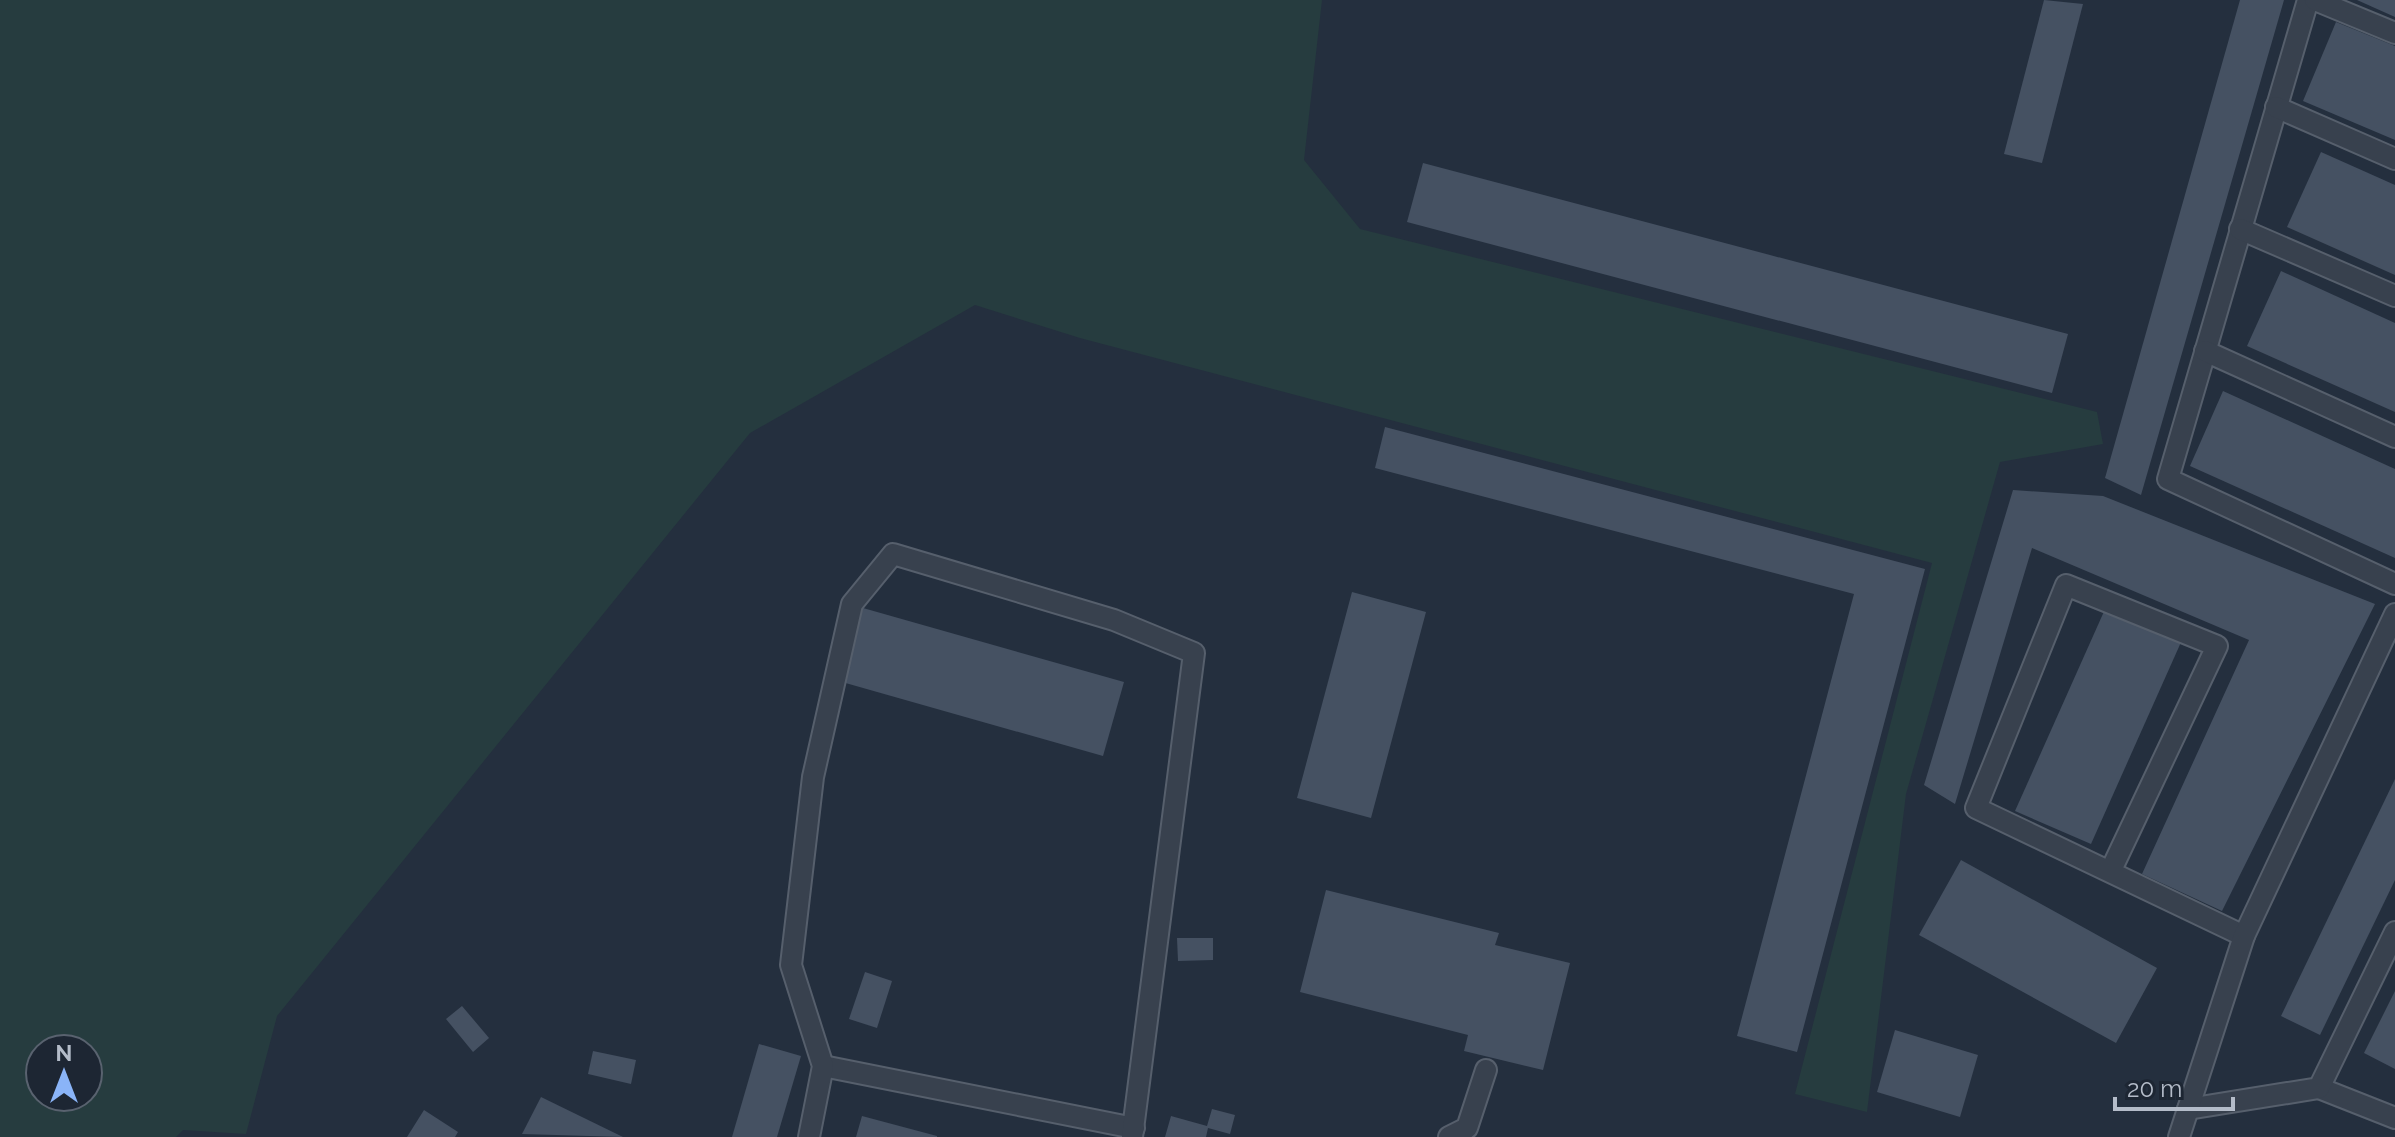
<svg xmlns="http://www.w3.org/2000/svg" width="2395" height="1137" viewBox="0 0 2395 1137" font-family="Raleway,sans-serif">
  <style>
    .green { fill: #263c3f; fill-rule: evenodd }
    .building { fill: #455162 }
    .lines { fill: none; stroke-linecap: round; stroke-linejoin: round }
    .lane-casing { stroke: #565f6c; stroke-width: 24 }
    .lane { stroke: #38414e; stroke-width: 20 }
  </style>
  <rect width="100%" height="100%" fill="#242f3e"/>
  <path class="green" d="M0 0H1322L1304 160 1360 229 2097 412 2103 444 2000 462 1906 794 1867 1112 1795 1094 1932 563 1080 338 975 305 750 433 277 1016 246 1134 183 1130 176 1137H0ZM40 1049H88V1097H40Z"/>
  <g class="building">
    <path d="M2044 0 2083 4 2042 163 2004 154Z"/>
    <path d="M2240 0H2284L2141 495 2105 478Z"/>
    <path d="M2357 0H2395V17Z"/>
    <path d="M2336 22 2395 46V140L2303 101Z"/>
    <path d="M2321 152 2395 185V275L2287 227Z"/>
    <path d="M1423 163 2068 334 2052 393 1407 222Z"/>
    <path d="M2281 271 2395 323V412L2247 346Z"/>
    <path d="M2223 391 2395 469V558L2190 466Z"/>
    <path d="M1385 427 1925 569 1797 1052 1737 1036 1854 594 1375 468Z"/>
    <path d="M2013 490 2103 496 2375 604 2222 911 2142 874 2249 640 2032 548 1955 804 1924 785Z"/>
    <path d="M1352 592 1426 612 1371 818 1297 798Z"/>
    <path d="M2106 607 2182 640 2091 844 2015 811Z"/>
    <path d="M863 608 1124 682 1103 756 842 682Z"/>
    <path d="M2395 779V880L2320 1035 2281 1016Z"/>
    <path d="M1961 860 2157 968 2116 1043 1919 935Z"/>
    <path d="M1326 890 1499 933 1495 945 1570 963 1543 1070 1464 1051 1468 1035 1300 992Z"/>
    <path d="M1177 938H1213V960L1178 961Z"/>
    <path d="M865 972 892 981 877 1028 849 1019Z"/>
    <path d="M2395 991V1069L2364 1053Z"/>
    <path d="M462 1006 489 1038 473 1052 446 1019Z"/>
    <path d="M1895 1030 1978 1055 1960 1117 1877 1092Z"/>
    <path d="M759 1044 801 1056 777 1137H732Z"/>
    <path d="M593 1051 636 1060 631 1084 588 1074Z"/>
    <path d="M541 1097 623 1137 522 1134Z"/>
    <path d="M1212 1109 1235 1115 1230 1134 1208 1128 1206 1137H1165L1171 1116 1207 1126Z"/>
    <path d="M424 1110 458 1132 455 1137H407Z"/>
    <path d="M862 1116 937 1136V1137H856Z"/>
  </g>
  <g class="lines">
    <g class="lane-casing">
      <g id="lane">
        <path d="M2308 0 2168 479 2395 584"/>
        <path d="M2315 0 2395 33"/>
        <path d="M2276 107 2395 159"/>
        <path d="M2240 229 2395 296"/>
        <path d="M2205 351 2395 437"/>
        <path d="M2111 870 2217 646 2066 585 1976 808 2244 936"/>
        <path d="M823 1066 1134 1128"/>
        <path d="M2319 1088 2395 1118"/>
        <path d="M2188 1109 2319 1088 2395 932"/>
        <path d="M809 1137 823 1066 791 965 813 777 852 604 893 554 1114 620 1194 653 1132 1137"/>
        <path d="M1449 1137 1467 1128 1486 1070"/>
        <path d="M2179 1137 2244 936 2395 614"/>
      </g>
    </g>
    <use href="#lane" class="lane"/>
  </g>
  <g transform="translate(64 1073)"><circle r="38" fill="#1d2633" stroke="#59626f" stroke-width="2"/>
  <path d="M0-6L14 30L0 20L-14 30Z" fill="#8ab4f8"/>
  <text y="-12" font-size="22" font-weight="bold" text-anchor="middle" fill="#b4bcc9">N</text>
  </g>
  <path d="M2115 1097v12h118v-12" fill="none" stroke="#b4bcc9" stroke-width="4"/>
  <text x="2127" y="1097" font-size="24" fill="#b4bcc9" stroke="#1d2633" stroke-width="6" paint-order="stroke">20 m</text>
</svg>
